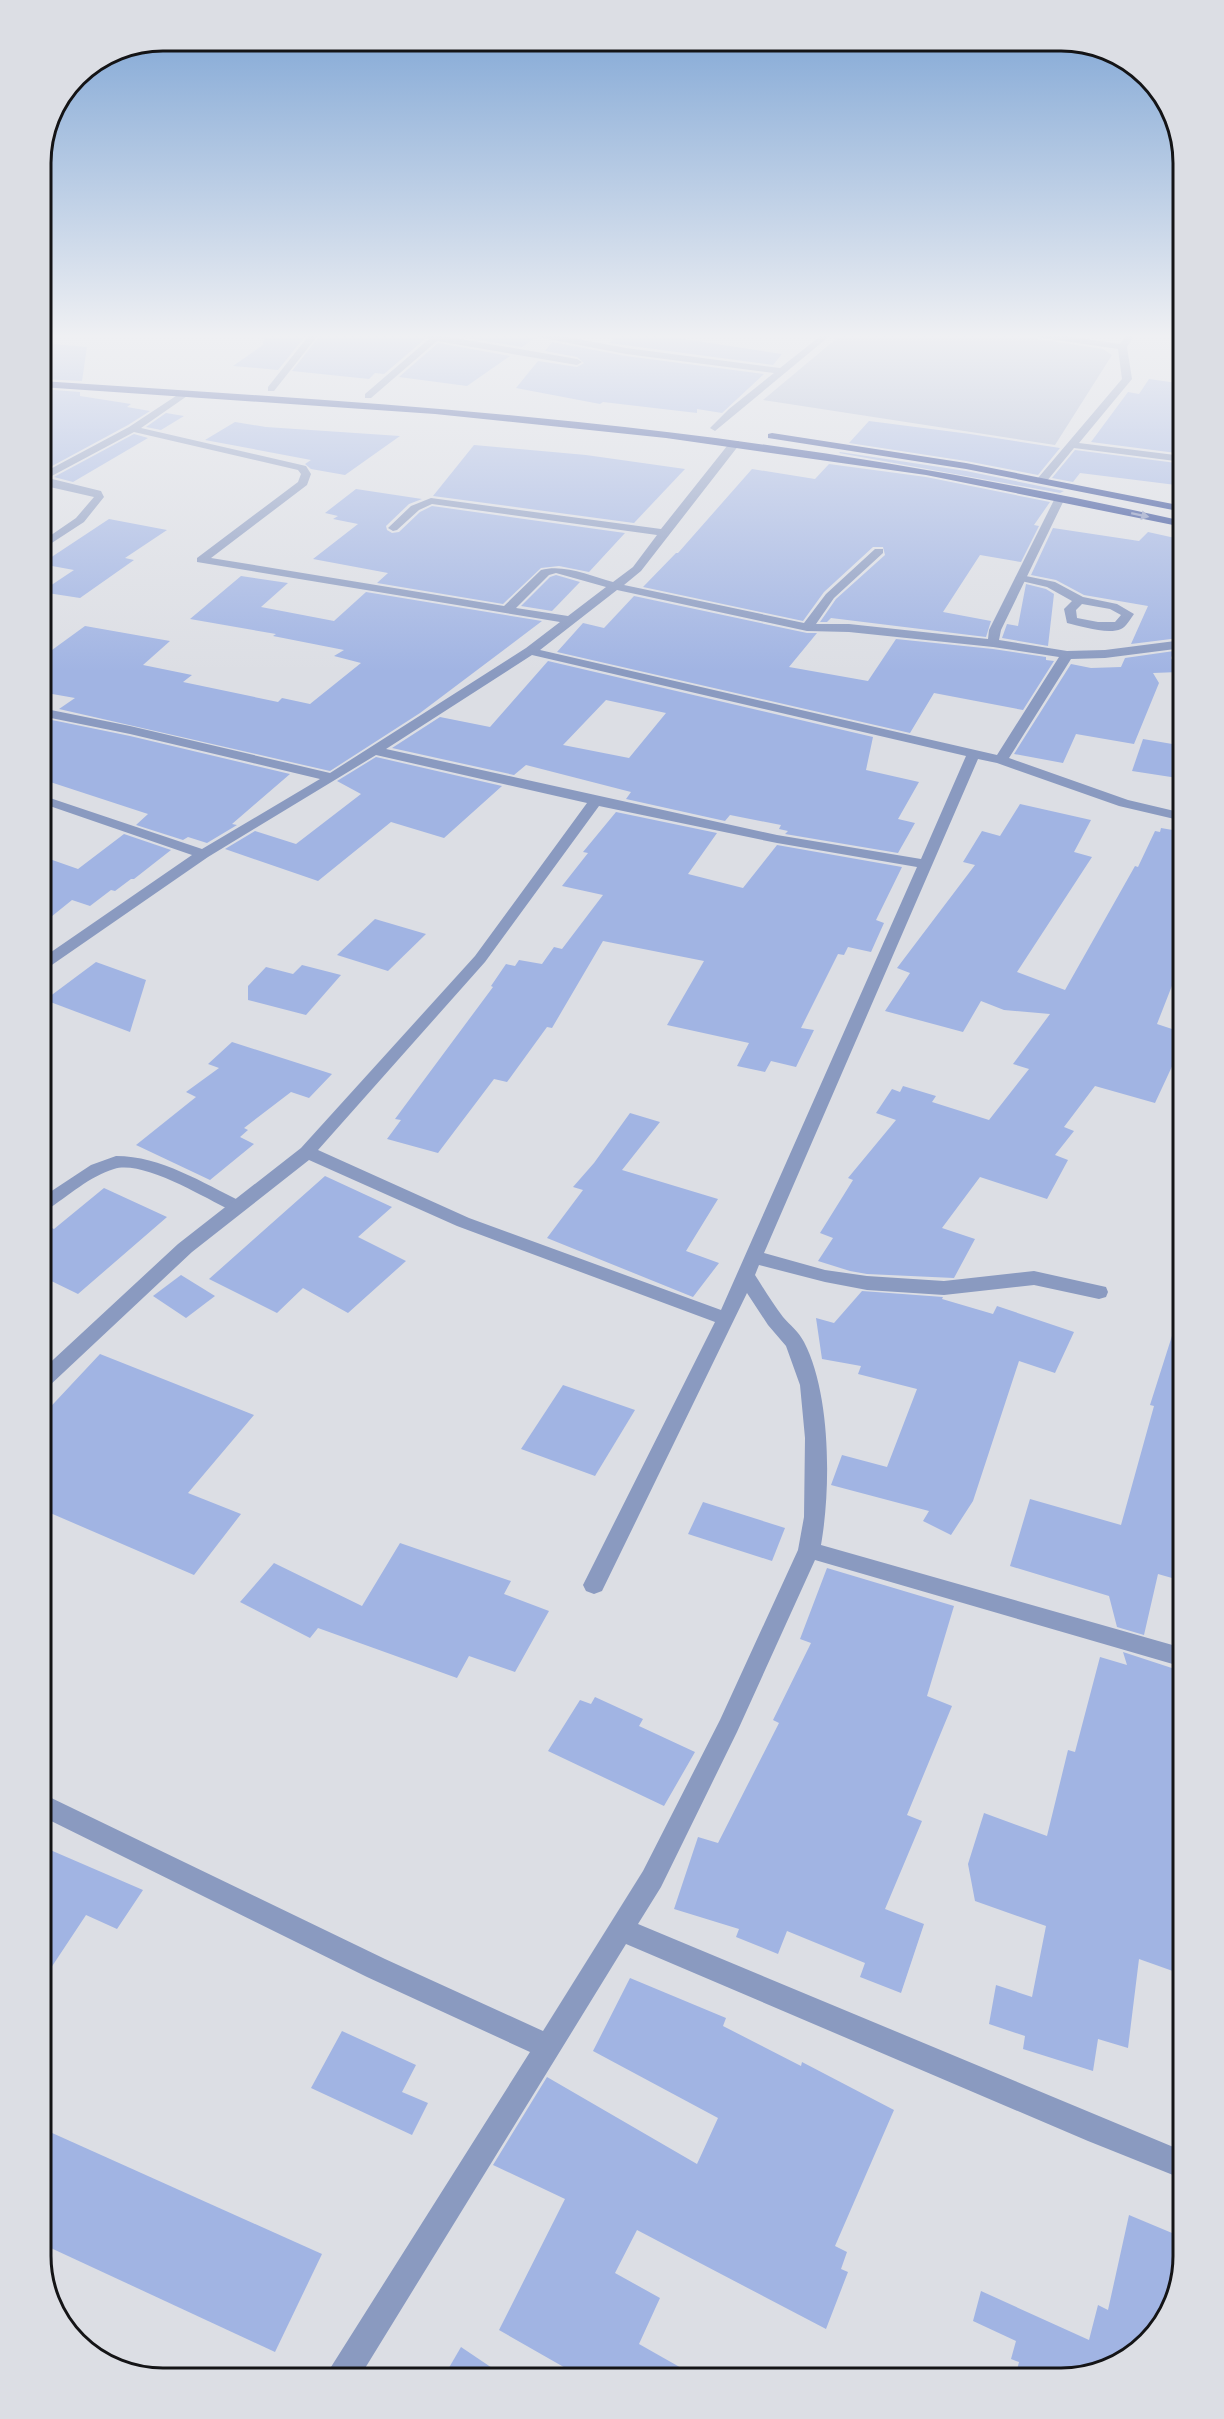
<svg xmlns="http://www.w3.org/2000/svg" width="1224" height="2419" viewBox="0 0 1224 2419" font-family="Merriweather,serif">
  <style>
    .green { fill: #acb8d5 }
    .building { fill: #a1b4e3; fill-rule: evenodd }
    .lines { fill: none; stroke-linecap: round; stroke-linejoin: round }
    .lane { fill: #8a9ac0; fill-rule: evenodd }
    .street { fill: #8a9ac0; fill-rule: evenodd }
    .highway { fill: #2f4795; fill-rule: evenodd }
    .oneway { fill: #8692bc }
    .rim { fill: none; stroke: #141416; stroke-width: 3 }
  </style>
  <rect width="100%" height="100%" fill="#dcdee4"/>
  <path class="green" d="M842 334H1004L1103 349 1112 355 1055 445 763 400Z"/>
  <g class="building">
    <path d="M265 334H307L278 370 233 366 263 345Z"/>
    <path d="M321 334H418L425 339 384 374 375 373 369 379 292 371Z"/>
    <path d="M444 334H532L535 338 522 347Z"/>
    <path d="M620 334 671 337 782 354 773 365 609 343Z"/>
    <path d="M552 342 626 356 764 374 722 413 697 409V413L603 402 600 404 516 388 538 361 577 367 584 363 577 357 545 351Z"/>
    <path d="M41 343 87 347 82 381 41 379Z"/>
    <path d="M438 343 510 356 467 386 399 377Z"/>
    <path d="M1149 379 1184 384V454L1091 442 1128 392 1139 394Z"/>
    <path d="M41 389 80 392V396L131 404 127 407 150 411 128 425 41 472Z"/>
    <path d="M166 413 184 416 161 430 146 427Z"/>
    <path d="M869 421 970 434 1060 448 1038 475 966 461 849 443Z"/>
    <path d="M235 422 266 427 400 436 345 475 311 469 305 464 311 460 205 440Z"/>
    <path d="M134 434 148 438 73 482 54 477Z"/>
    <path d="M474 445 586 455 685 469 634 523 433 496Z"/>
    <path d="M1075 450 1184 464V486L1080 473 1073 482 1052 478Z"/>
    <path d="M840 452 966 471 1064 491 1060 493 839 453Z"/>
    <path d="M829 464 926 477 1050 502 1034 525 1039 526 1021 562 980 555 943 612 991 621 986 637 831 618 827 622H820L836 599 885 555 883 547H873L824 592 803 621 643 587 676 553H678L752 469 815 479Z"/>
    <path d="M356 489 422 499 409 504 386 526 387 530 392 533 399 532 420 512 432 506 625 533 589 572 559 566 541 568 503 604 377 583 388 573 313 559 358 524 333 519 338 516 325 513Z"/>
    <path d="M109 519 167 530 125 558 134 560 80 598 41 592 74 570 41 564Z"/>
    <path d="M1053 528 1139 541 1148 532 1184 540V627L1179 638 1131 644 1148 606 1084 595 1056 580 1031 575Z"/>
    <path d="M556 575 580 582 552 611 521 606 550 577Z"/>
    <path d="M241 576 288 583 261 607 334 621 366 592 542 621 420 713 330 771 59 709 75 698 41 692V649L52 650 85 626 170 641 143 665 192 675 183 682 278 702 282 698 310 704 361 663 334 656 344 650 273 636 276 634 190 619Z"/>
    <path d="M1026 584 1046 589 1054 594 1048 646 1002 638 1007 624 1018 626Z"/>
    <path d="M634 596 807 633H817L789 667 868 681 896 639 993 649 1046 657V660L1054 661 1023 710 934 693 910 733 557 652 583 623 604 628Z"/>
    <path d="M1174 651 1171 658 1179 672 1153 673 1159 683 1134 744 1076 734 1063 763 1014 754 1071 664 1091 668 1121 667 1125 658Z"/>
    <path d="M548 661 873 737 866 770 919 782 898 819 915 823 898 853 785 834 788 831 779 829 781 825 730 815 725 821 626 799 631 792 526 765 514 775 392 748 440 717 490 727ZM606 700 666 713 629 758 563 745Z"/>
    <path d="M47 719 130 736 290 774 232 824 237 825 207 843 188 837 183 840 136 825 148 814 41 779V724Z"/>
    <path d="M1143 739 1184 746V779L1132 771Z"/>
    <path d="M376 757 502 786 444 838 391 822 318 881 225 849 255 831 296 844 361 794 337 781Z"/>
    <path d="M1020 804 1091 820 1074 852 1092 857 1017 972 1065 990 1135 866 1138 867 1155 831 1160 832 1161 828 1184 832V955L1157 1024 1184 1033V1062L1175 1060 1155 1103 1095 1086 1064 1127 1074 1131 1055 1155 1068 1160 1047 1199 980 1177 942 1228 975 1239 954 1278 867 1274 850 1271 818 1261 833 1238 820 1233 853 1180 848 1178 896 1120 876 1113 892 1089 900 1092 903 1086 936 1096 932 1102 989 1120 1029 1069 1013 1064 1050 1014 1004 1010 981 1001 963 1032 885 1011 910 973 897 968 975 865 963 862 982 831 1000 836Z"/>
    <path d="M616 812 717 833 688 874 743 888 777 845 902 867 876 920 884 923 871 952 848 947 844 955 838 954 801 1028 814 1030 796 1067 771 1061 765 1072 737 1066 749 1043 667 1025 704 961 603 941 552 1028 547 1027 507 1082 494 1079 438 1153 387 1139 401 1120 395 1119 493 987 491 986 506 964 515 966 519 960 542 964 554 947 562 949 603 895 562 886 588 853 583 852Z"/>
    <path d="M124 834 171 850 134 879H131L115 891 111 890 90 906 72 900 41 925V856L78 869Z"/>
    <path d="M375 919 426 934 388 971 337 955Z"/>
    <path d="M96 962 146 980 130 1032 45 1000Z"/>
    <path d="M302 965 341 975 306 1015 248 1000V986L266 967 293 974Z"/>
    <path d="M232 1042 332 1074 309 1098 291 1092 244 1128 248 1130 240 1137 254 1144 210 1180 136 1145 196 1097 186 1092 219 1068 208 1064Z"/>
    <path d="M630 1113 660 1122 622 1170 718 1199 686 1251 719 1263 693 1297 547 1238 583 1190 573 1187 594 1163Z"/>
    <path d="M325 1176 392 1207 358 1237 406 1261 348 1313 303 1288 277 1313 209 1279Z"/>
    <path d="M104 1188 167 1217 78 1294 41 1276V1223L54 1229Z"/>
    <path d="M181 1275 215 1296 186 1318 153 1296Z"/>
    <path d="M862 1291 943 1297 942 1299 993 1314 997 1306 1074 1332 1055 1373 1019 1361 973 1501 951 1535 923 1521 929 1511 831 1485 842 1455 887 1467 917 1389 858 1374 861 1366 822 1359 816 1318 834 1323Z"/>
    <path d="M1178 1317 1184 1318V1560L1177 1558 1172 1578 1158 1574 1144 1635 1117 1627 1109 1596 1010 1566 1030 1499 1121 1525 1154 1406 1150 1405Z"/>
    <path d="M100 1354 254 1415 188 1493 241 1514 194 1575 41 1509V1417Z"/>
    <path d="M563 1385 635 1410 595 1476 521 1449Z"/>
    <path d="M703 1502 785 1528 772 1561 688 1534Z"/>
    <path d="M400 1543 511 1581 504 1594 549 1611 515 1672 469 1656 457 1678 318 1628 310 1638 240 1602 274 1563 362 1606Z"/>
    <path d="M827 1568 954 1606 927 1696 952 1706 907 1815 922 1821 885 1909 924 1924 901 1993 860 1977 865 1963 787 1931 778 1954 736 1937 739 1929 674 1909 698 1837 718 1843 779 1723 773 1720 811 1643 800 1639Z"/>
    <path d="M1123 1652 1184 1672V1833L1173 1883 1184 1886V1975L1139 1959 1128 2048 1098 2039 1093 2071 1023 2049 1025 2036 989 2024 996 1985 1032 1997 1046 1926 975 1901 968 1864 984 1813 1047 1836 1068 1750 1075 1752 1100 1657 1127 1665Z"/>
    <path d="M595 1697 643 1719 639 1726 695 1752 664 1806 548 1751 580 1700 591 1704Z"/>
    <path d="M41 1846 143 1890 117 1929 86 1915 41 1983Z"/>
    <path d="M630 1978 726 2018 723 2026 801 2066 802 2062 894 2110 835 2246 847 2252 841 2269 848 2272 826 2329 637 2230 615 2273 660 2298 639 2344 699 2378H583L499 2330 565 2199 493 2165 547 2077 697 2164 718 2118 593 2051Z"/>
    <path d="M342 2031 416 2065 402 2092 428 2103 412 2135 311 2088Z"/>
    <path d="M41 2128 322 2254 275 2352 40 2243Z"/>
    <path d="M1129 2215 1184 2238V2256L1163 2324 1107 2369 1061 2379 1015 2378 1019 2362 1011 2359 1016 2341 973 2321 981 2291 1089 2340 1098 2305 1108 2310Z"/>
    <path d="M461 2347 507 2378H443Z"/>
  </g>
  <g class="lines">
    <g class="lane">
      <path d="M1021 575 1055 582 1083 597 1117 604 1134 614C1131 618 1126 627 1121 629 1108 635 1080 626 1067 623L1064 609 1072 601 1047 587 1017 580 1015 578ZM1082 604 1110 609 1121 615 1115 622H1098L1077 618 1076 610Z"/>
      <path d="M116 1156C161 1156 203 1183 242 1202L245 1206 242 1210H230C203 1197 143 1160 114 1169 90 1176 68 1196 47 1210L41 1212V1198L91 1165Z"/>
    </g>
    <g class="street">
      <path d="M310 334H319L274 391H268V387Z"/>
      <path d="M420 334H432L577 359 582 362 577 365 437 341 371 398H365V394L429 339Z"/>
      <path d="M534 334H551L626 348 780 368 823 334H832L715 431 710 428 729 409 774 373 626 354 538 337Z"/>
      <path d="M1032 334H1053L1120 344 1127 334H1135L1127 347 1132 379 1079 443 1183 456V462L1074 448 1046 482H1038V478L1122 379 1118 349 1036 337Z"/>
      <path d="M182 392 190 394 141 428 306 466 311 474 307 485 211 558 504 606 541 570C565 564 590 576 613 582L633 567 657 535 432 504 419 510 397 530 393 531 388 528 411 506 431 498 661 529 731 441H739V445L641 571 624 585 804 623 826 594 875 549H883V553L834 598 816 624H849L988 639 989 630 1055 498 1060 495 1065 498 1001 630 999 640 1067 651 1105 650 1183 640V648L1105 658 1071 659 1009 758 1128 800 1183 813V821L1119 806 997 763 978 759 764 1253 825 1270 867 1276 944 1281 1034 1271 1106 1287 1108 1292 1106 1297 1099 1299 1034 1285 944 1295 867 1290 825 1282 759 1265 755 1275C764 1289 773 1304 783 1317 790 1325 799 1332 804 1342 831 1394 831 1488 821 1545L1183 1648V1667L815 1560 737 1732 661 1887 638 1924 1183 2151V2179L1088 2141 626 1944 359 2378H327L331 2367 530 2052 367 1977 41 1816V1793L385 1959 543 2031 643 1871 720 1720 798 1550 804 1517 805 1438 800 1385 786 1346 768 1325 747 1293 602 1591 594 1594 586 1591 583 1585 715 1322 457 1226 309 1160 192 1252 48 1387 41 1389V1371L178 1244 301 1148 475 956 587 803 376 755 208 857 46 969 41 971V959L192 855 41 803V795L202 849 320 779 130 734 41 716V708L130 726 330 773 526 648 560 622 197 562V558L298 482 301 474 298 470 134 432 48 478 101 491 104 497 84 522 41 550V542L76 518 94 497 41 485V474L129 427ZM556 573 606 587 568 616 516 608 549 575ZM617 590 807 631 849 632 993 647 1059 657 997 755 540 650ZM532 655 966 756 921 859 777 835 386 749ZM599 806 777 843 917 867 721 1310 469 1218 318 1150 485 962Z"/>
    </g>
    <g class="highway">
      <path d="M41 381C220 393 399 403 578 422 781 443 983 476 1183 521V527L926 475 666 438 435 414 41 387Z"/>
      <path d="M772 433 966 463 1183 506V512L966 469 768 438V434Z"/>
    </g>
  </g>
  <defs><path id="oneway-solid" d="M-6-.8H1V-3.2L6.5 0L1 3.2V.8H-6Z" transform="scale(1.5)"/></defs>
  <use class="oneway" href="#oneway-solid" transform="translate(1140 515) rotate(12)"/>
  <linearGradient id="sky" x2="0" y2="1"><stop stop-color="#7ba3d4"/><stop offset="0.5" stop-color="#eff0f3"/><stop offset="1" stop-color="#eff0f3" stop-opacity="0"/></linearGradient>
  <rect width="1224" height="672" fill="url(#sky)"/>
  <path d="M0 0H1224V2419H0ZM163 51H1061A112 112 0 0 1 1173 163V2256A112 112 0 0 1 1061 2368H163A112 112 0 0 1 51 2256V163A112 112 0 0 1 163 51Z" fill="#dcdee4" fill-rule="evenodd"/>
  <path class="rim" d="M163 51H1061A112 112 0 0 1 1173 163V2256A112 112 0 0 1 1061 2368H163A112 112 0 0 1 51 2256V163A112 112 0 0 1 163 51Z"/>
</svg>
